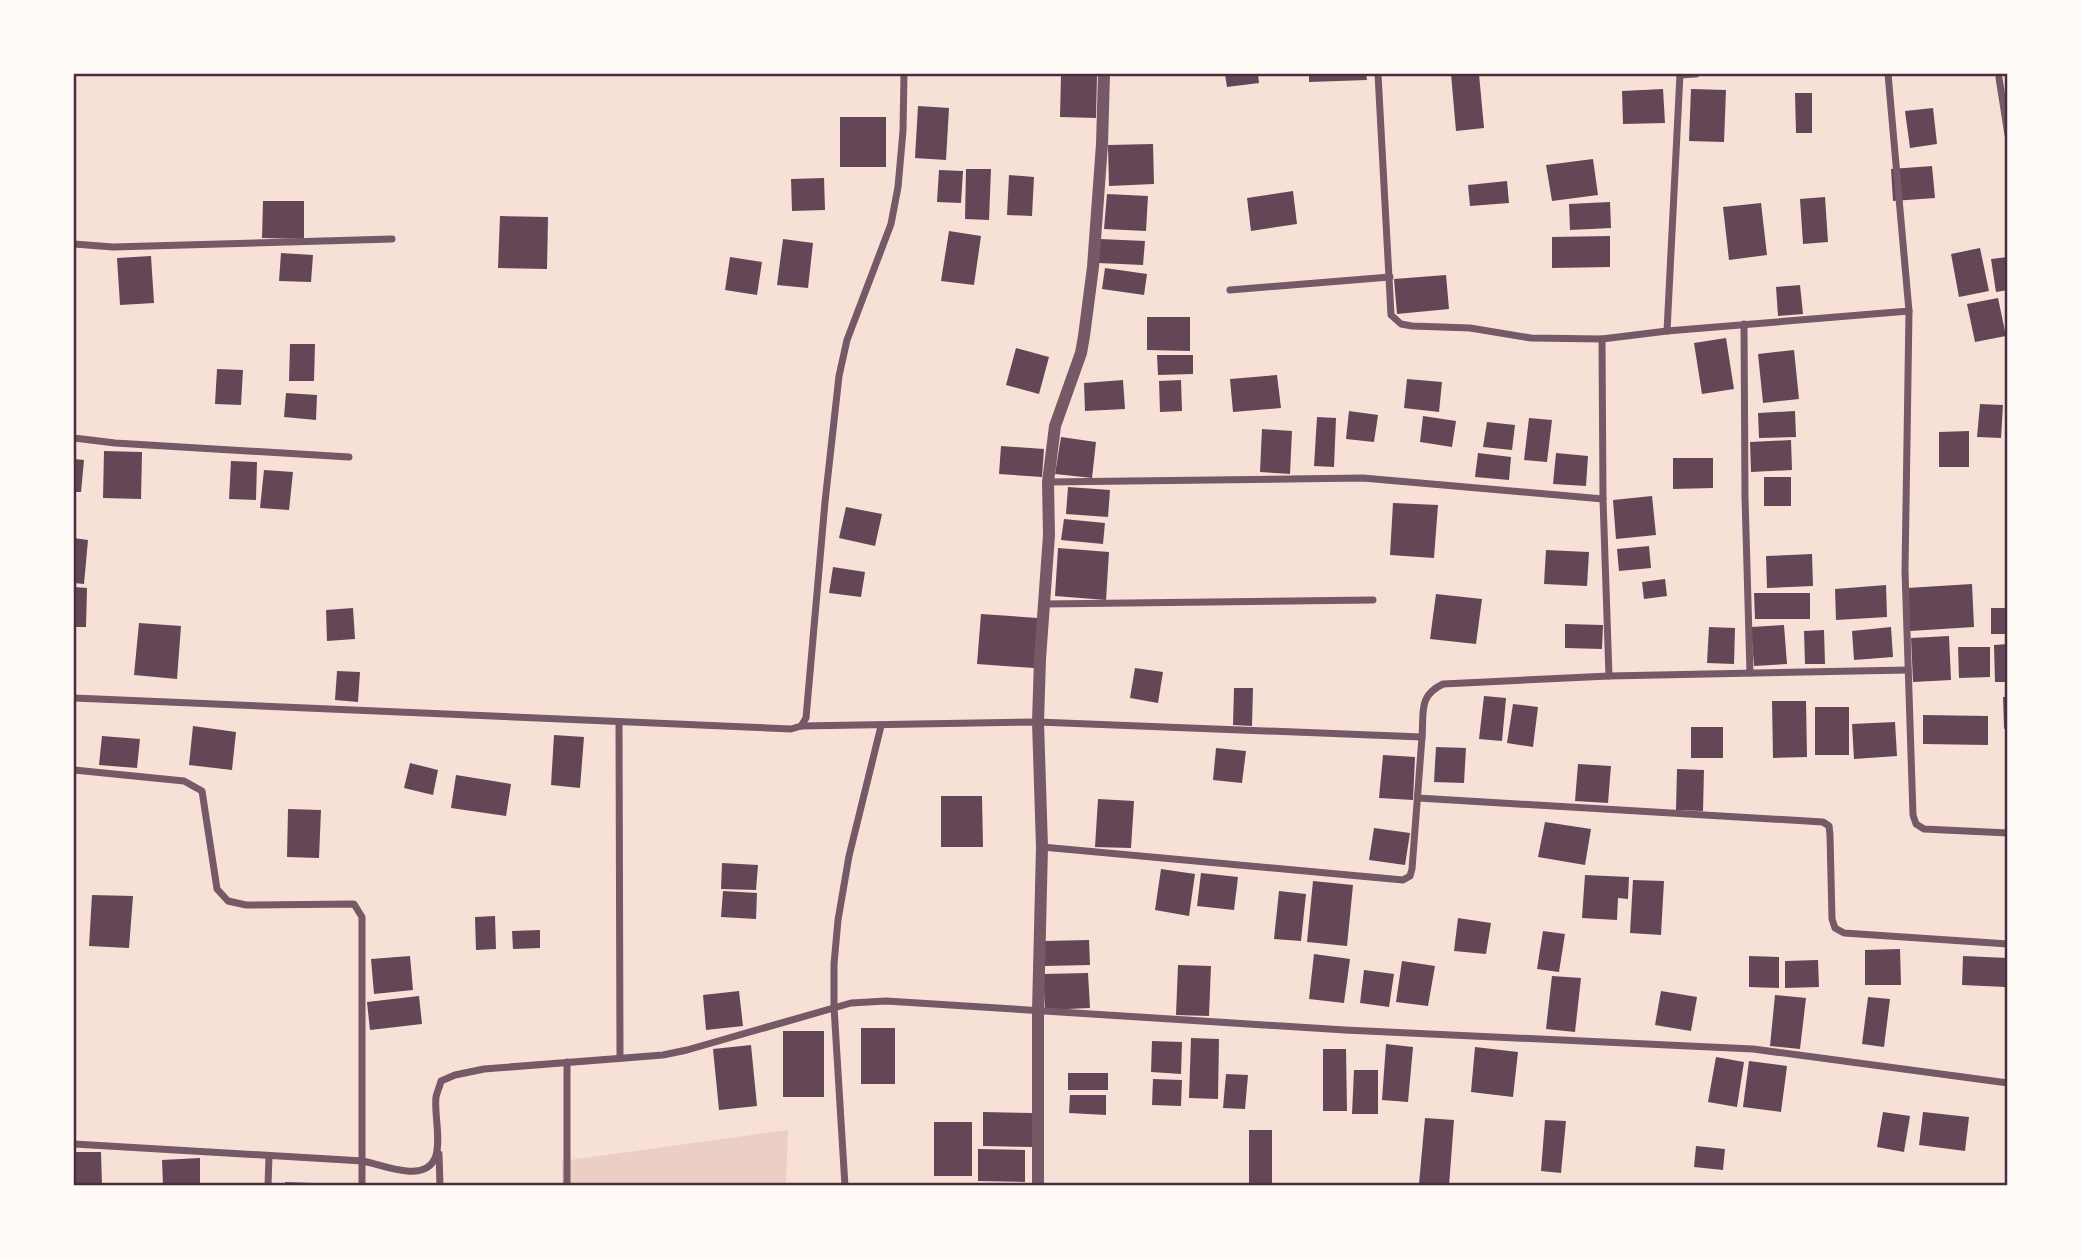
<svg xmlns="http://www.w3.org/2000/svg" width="2081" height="1259" viewBox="0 0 2081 1259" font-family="Barlow,sans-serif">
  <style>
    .green { fill: #ebcfc5 }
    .building { fill: #644757 }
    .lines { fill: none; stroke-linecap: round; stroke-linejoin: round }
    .minor { stroke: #755966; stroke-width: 7 }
    .tertiary { stroke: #755966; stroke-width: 12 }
    .neatline { fill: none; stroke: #4a2c40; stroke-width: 2.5 }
  </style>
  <rect width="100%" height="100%" fill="#f7e1d7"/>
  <path class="green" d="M788 1130 786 1185 562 1186V1161Z"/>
  <g class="building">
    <path d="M1225 74H1258L1259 83 1227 87Z"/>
    <path d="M1309 74H1366L1367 80 1309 82Z"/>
    <path d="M1451 74H1479L1484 128 1456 131Z"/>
    <path d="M1061 75 1097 76 1096 118 1060 117Z"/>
    <path d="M1663 89 1665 123 1623 124 1622 91Z"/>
    <path d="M1691 89 1726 90 1724 142 1689 141Z"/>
    <path d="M1795 93H1812V133H1796Z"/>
    <path d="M918 106 949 108 946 160 915 158Z"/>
    <path d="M1933 108 1937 144 1910 148 1905 111Z"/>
    <rect x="840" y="117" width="46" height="50"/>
    <path d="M1153 144 1154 184 1109 186 1108 145Z"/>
    <path d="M1593 159 1598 195 1552 201 1546 165Z"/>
    <path d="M1932 166 1935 198 1893 201 1891 169Z"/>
    <path d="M966 169H991L989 220 965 219Z"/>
    <path d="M939 170 963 171 961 203 937 202Z"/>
    <path d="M1009 175 1034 177 1032 216 1007 215Z"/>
    <path d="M824 178 825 210 792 211 791 179Z"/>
    <path d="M1507 181 1509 203 1470 206 1468 185Z"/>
    <path d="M1293 191 1297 224 1251 231 1247 198Z"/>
    <path d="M1107 194 1148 196 1146 231 1104 229Z"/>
    <path d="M1825 197 1828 242 1803 244 1800 199Z"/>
    <path d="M263 201H304V239L262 238Z"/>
    <path d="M1610 202 1611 228 1570 230 1569 204Z"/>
    <path d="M1761 203 1767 255 1729 260 1723 207Z"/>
    <path d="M500 216 548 217 547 269 498 268Z"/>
    <path d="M949 231 981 236 974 285 941 281Z"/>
    <path d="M1610 236V267L1552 268V237Z"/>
    <path d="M783 239 813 243 808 288 777 285Z"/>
    <path d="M1100 239 1145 241 1143 265 1098 263Z"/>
    <path d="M1980 248 1989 291 1959 297 1951 254Z"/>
    <path d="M281 253 313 255 311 282 279 281Z"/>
    <path d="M151 256 154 303 120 305 117 258Z"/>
    <path d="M730 257 762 262 757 295 725 290Z"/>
    <path d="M2008 257V290L1996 292 1991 259Z"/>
    <path d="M1105 268 1147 274 1144 295 1102 289Z"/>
    <path d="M1446 275 1449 309 1397 314 1394 279Z"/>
    <path d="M1800 285 1803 314 1778 316 1776 287Z"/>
    <path d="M1998 298 2006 336 1975 342 1967 304Z"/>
    <path d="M1147 317H1190V351L1147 350Z"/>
    <path d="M1726 338 1734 389 1702 394 1694 343Z"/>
    <path d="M290 344H315L314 381H289Z"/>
    <path d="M1016 348 1049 357 1039 394 1006 385Z"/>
    <path d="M1794 350 1799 399 1763 403 1758 354Z"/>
    <path d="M1157 355H1193V374L1158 375Z"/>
    <path d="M217 369 243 370 241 405 215 404Z"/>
    <path d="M1277 375 1281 408 1233 412 1230 379Z"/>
    <path d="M1407 379 1442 382 1439 412 1404 408Z"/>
    <path d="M1123 380 1125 409 1085 411 1084 383Z"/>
    <path d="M1181 380 1182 411 1160 412 1159 381Z"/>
    <path d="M286 393 317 395 316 420 284 417Z"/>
    <path d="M1980 404 2003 405 2001 438 1977 437Z"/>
    <path d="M1349 411 1378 415 1374 442 1346 439Z"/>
    <path d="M1795 411 1796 437 1759 438 1758 413Z"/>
    <path d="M1423 416 1456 421 1452 447 1420 442Z"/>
    <path d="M1317 417 1336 418 1334 467 1314 466Z"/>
    <path d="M1529 418 1552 420 1547 462 1524 460Z"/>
    <path d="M1487 422 1515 425 1512 450 1483 447Z"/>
    <path d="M1262 429 1292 431 1290 474 1260 472Z"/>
    <path d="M1969 431V467H1939V432Z"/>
    <path d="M1061 437 1096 442 1092 478 1055 474Z"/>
    <path d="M1791 440 1792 470 1751 472 1750 442Z"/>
    <path d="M1001 446 1044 449 1042 477 999 474Z"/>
    <path d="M104 451 142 452 141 499 103 498Z"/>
    <path d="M1478 453 1511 457 1509 480 1475 477Z"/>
    <path d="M1556 453 1588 456 1586 486 1553 484Z"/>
    <path d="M1673 458H1713V488L1673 489Z"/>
    <path d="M74 459 84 460 81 492H74Z"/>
    <path d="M231 461 257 462 256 500 229 499Z"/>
    <path d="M264 470 293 472 289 510 260 508Z"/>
    <rect x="1764" y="477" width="27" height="29"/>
    <path d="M1068 487 1110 490 1108 517 1066 514Z"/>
    <path d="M1652 496 1656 535 1616 539 1613 500Z"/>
    <path d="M1393 503 1438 505 1434 558 1390 555Z"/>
    <path d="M846 507 882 514 875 546 839 538Z"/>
    <path d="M1064 519 1105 523 1103 544 1061 540Z"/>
    <path d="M74 538 88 540 84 584 74 583Z"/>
    <path d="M1649 546 1651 568 1619 571 1617 549Z"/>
    <path d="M1058 548 1109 552 1106 600 1055 596Z"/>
    <path d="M1546 550 1589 552 1587 586 1544 584Z"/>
    <path d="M1812 554 1813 586 1767 588 1766 556Z"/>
    <path d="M833 567 865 572 861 597 829 593Z"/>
    <path d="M1665 579 1667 596 1644 599 1642 582Z"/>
    <path d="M1972 584 1974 627 1910 631 1907 588Z"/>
    <path d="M1886 585 1887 617 1836 620 1835 589Z"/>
    <path d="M74 587 87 588 86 627H74Z"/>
    <path d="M1754 593H1810V619H1755Z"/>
    <path d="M1436 594 1482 599 1476 644 1430 639Z"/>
    <path d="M353 608 355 639 327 641 326 610Z"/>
    <rect x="1991" y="608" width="17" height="26"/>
    <path d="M981 614 1038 618 1034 668 977 664Z"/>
    <path d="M139 623 181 626 177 679 134 675Z"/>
    <path d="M1565 624 1603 625 1602 649 1565 648Z"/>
    <path d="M1784 625 1787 664 1754 666 1751 627Z"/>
    <path d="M1709 627 1735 628 1734 664 1707 663Z"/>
    <path d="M1891 627 1893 657 1854 660 1852 631Z"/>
    <path d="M1824 630 1825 664H1805L1804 631Z"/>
    <path d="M1949 636 1951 680 1913 682 1911 638Z"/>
    <path d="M2008 644V682H1995L1994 645Z"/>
    <path d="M1958 647H1990V677L1959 678Z"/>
    <path d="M1135 668 1163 672 1158 703 1130 698Z"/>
    <path d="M337 671 360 672 358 702 335 700Z"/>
    <path d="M1234 688H1253L1252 726 1233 725Z"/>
    <path d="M1484 696 1506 698 1502 741 1479 739Z"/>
    <path d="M2003 697H2008V728L2004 729Z"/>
    <path d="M1772 701H1806L1807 757 1773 758Z"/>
    <path d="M1513 704 1538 707 1533 747 1507 743Z"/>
    <rect x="1815" y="707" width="34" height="48"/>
    <path d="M1923 715 1988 716V745L1923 744Z"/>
    <path d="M1895 722 1897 756 1854 759 1852 724Z"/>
    <path d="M193 726 236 732 232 770 189 765Z"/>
    <rect x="1691" y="727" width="32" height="31"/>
    <path d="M554 735 584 737 580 788 551 785Z"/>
    <path d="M102 736 140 739 137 768 99 765Z"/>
    <path d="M1436 747 1466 748 1464 783 1434 782Z"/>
    <path d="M1216 748 1246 751 1242 783 1213 780Z"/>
    <path d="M1383 755 1415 757 1413 800 1379 798Z"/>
    <path d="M410 763 438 770 433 795 404 788Z"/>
    <path d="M1578 764 1611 766 1608 803 1575 801Z"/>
    <path d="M1677 769 1704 770 1703 811 1676 810Z"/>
    <path d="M456 775 511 784 506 816 451 808Z"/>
    <path d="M941 796H982L983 847H941Z"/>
    <path d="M1098 799 1134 801 1131 848 1095 847Z"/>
    <path d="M288 809 321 810 319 858 287 857Z"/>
    <path d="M1545 822 1591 829 1585 865 1538 857Z"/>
    <path d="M1374 828 1410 833 1405 865 1369 860Z"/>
    <path d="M722 863 758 865 756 890 721 889Z"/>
    <path d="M1161 869 1195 874 1189 916 1155 910Z"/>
    <path d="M1201 873 1238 877 1234 910 1197 906Z"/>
    <path d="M1585 875 1629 877 1628 899 1618 898 1617 920 1582 918Z"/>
    <path d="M1633 880 1664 881 1661 935 1630 933Z"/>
    <path d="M1313 881 1353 885 1347 946 1307 942Z"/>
    <path d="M723 891 757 893 756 919 721 917Z"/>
    <path d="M1279 891 1306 894 1301 941 1274 939Z"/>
    <path d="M92 895 133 896 129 948 89 946Z"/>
    <path d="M495 916 496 949 476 950 475 917Z"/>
    <path d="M1458 918 1491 923 1486 954 1454 951Z"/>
    <path d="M540 930V948L513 949 512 931Z"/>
    <path d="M1543 931 1565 934 1559 972 1537 969Z"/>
    <path d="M1089 940 1090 965 1044 966V941Z"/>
    <path d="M1900 949 1901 985H1865V950Z"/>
    <path d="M1314 954 1350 959 1344 1003 1309 999Z"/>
    <path d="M410 956 413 990 374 994 371 959Z"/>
    <path d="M1749 956 1779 957V988L1749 987Z"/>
    <path d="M1963 956 2008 958 2006 987 1962 985Z"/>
    <path d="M1818 960 1819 987 1785 988V961Z"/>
    <path d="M1402 961 1435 966 1428 1006 1396 1002Z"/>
    <path d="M1178 965 1211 966 1209 1016 1176 1015Z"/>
    <path d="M1364 970 1394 974 1389 1007 1360 1003Z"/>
    <path d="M1088 973 1090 1008 1045 1010 1043 974Z"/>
    <path d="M1552 976 1581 978 1575 1032 1546 1029Z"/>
    <path d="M739 991 743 1026 706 1030 703 995Z"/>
    <path d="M1661 991 1697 997 1691 1031 1655 1025Z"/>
    <path d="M1775 995 1806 998 1800 1049 1770 1046Z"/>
    <path d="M419 996 422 1024 370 1030 367 1002Z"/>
    <path d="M1868 997 1890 999 1884 1047 1862 1044Z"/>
    <rect x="861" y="1028" width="34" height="56"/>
    <rect x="783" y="1031" width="41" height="66"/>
    <path d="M1191 1038 1219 1039 1218 1099 1189 1098Z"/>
    <path d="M1152 1041 1182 1042 1181 1074 1151 1072Z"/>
    <path d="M1386 1044 1413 1047 1408 1102 1382 1100Z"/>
    <path d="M751 1045 757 1106 719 1110 713 1049Z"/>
    <path d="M1475 1047 1518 1052 1513 1097 1471 1092Z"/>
    <path d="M1323 1049H1346L1347 1111H1323Z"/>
    <path d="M1716 1057 1744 1062 1737 1107 1708 1102Z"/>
    <path d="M1749 1061 1787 1066 1781 1112 1743 1107Z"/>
    <path d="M1354 1070H1378V1114H1352Z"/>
    <rect x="1068" y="1073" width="40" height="17"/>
    <path d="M1226 1074 1248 1075 1245 1109 1223 1108Z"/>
    <path d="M1153 1079 1182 1080 1181 1106 1152 1105Z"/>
    <path d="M1070 1095H1106V1115L1069 1113Z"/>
    <path d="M983 1112 1033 1113 1032 1147 983 1146Z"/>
    <path d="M1883 1112 1910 1116 1904 1152 1877 1147Z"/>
    <path d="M1923 1112 1969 1117 1965 1151 1919 1145Z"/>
    <path d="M1425 1118 1454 1120 1449 1186 1419 1184Z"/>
    <path d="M1545 1120 1566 1121 1561 1173 1541 1171Z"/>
    <rect x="934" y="1122" width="38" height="54"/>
    <rect x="1249" y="1130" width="23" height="56"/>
    <path d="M1696 1146 1725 1149 1723 1170 1694 1167Z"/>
    <path d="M978 1149 1025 1150V1182L978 1181Z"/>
    <path d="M74 1152H101L102 1186H74Z"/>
    <path d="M200 1158V1184L163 1186 162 1160Z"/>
    <path d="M285 1182 311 1183V1186H285Z"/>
  </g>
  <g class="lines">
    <g class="minor">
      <path d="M1378 74 1391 315 1401 324 1412 326 1470 328 1531 338 1602 339"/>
      <path d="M1680 75 1696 74"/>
      <path d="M1999 78 2008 135"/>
      <path d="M74 244 113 247 392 239"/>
      <path d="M1230 290 1390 277"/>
      <path d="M1909 311 1905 571 1913 815 1916 824 1924 829 2008 833"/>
      <path d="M1744 324 1745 497 1750 673"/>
      <path d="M1667 331 1909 311 1888 74"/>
      <path d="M74 438 115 443 349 457"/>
      <path d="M1048 482 1363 478 1603 499"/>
      <path d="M1045 604 1373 600"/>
      <path d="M1609 676 1908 670"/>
      <path d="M74 698 791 729 801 726 806 718 825 502 839 376 847 340 891 224 898 187 903 131 904 74"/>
      <path d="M619 722 620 1058"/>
      <path d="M801 726 1038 722 1422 737C1424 712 1418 696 1443 684L1609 676 1603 499 1602 339 1667 331 1680 74"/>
      <path d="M74 770 184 781 202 791 217 889 228 901 246 905 354 904 362 917V1186"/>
      <path d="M1418 798 1823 822 1829 826 1830 835 1832 919 1835 928 1844 933 2008 944"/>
      <path d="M1042 847 1403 880 1410 876 1412 869 1422 737"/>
      <path d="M567 1062V1186"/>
      <path d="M74 1144 363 1161C377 1164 392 1170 407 1171 453 1175 433 1124 436 1097 437 1092 440 1086 441 1081L455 1075 484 1069 663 1055 687 1050 851 1003 886 1001 1345 1030 1753 1049 2008 1083"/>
      <path d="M439 1154 440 1186"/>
      <path d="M268 1186 269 1156"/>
      <path d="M845 1186 834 1007V964L838 920 849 856 881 726"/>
    </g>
    <path class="tertiary" d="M1038 1186V1011L1042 847 1038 722 1040 659 1049 535 1048 482 1055 426 1081 353 1084 336 1093 267 1102 144 1104 74"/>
  </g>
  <rect width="2081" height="1259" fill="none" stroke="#fffaf5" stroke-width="150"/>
  <rect x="75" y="75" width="1931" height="1109" class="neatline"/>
</svg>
